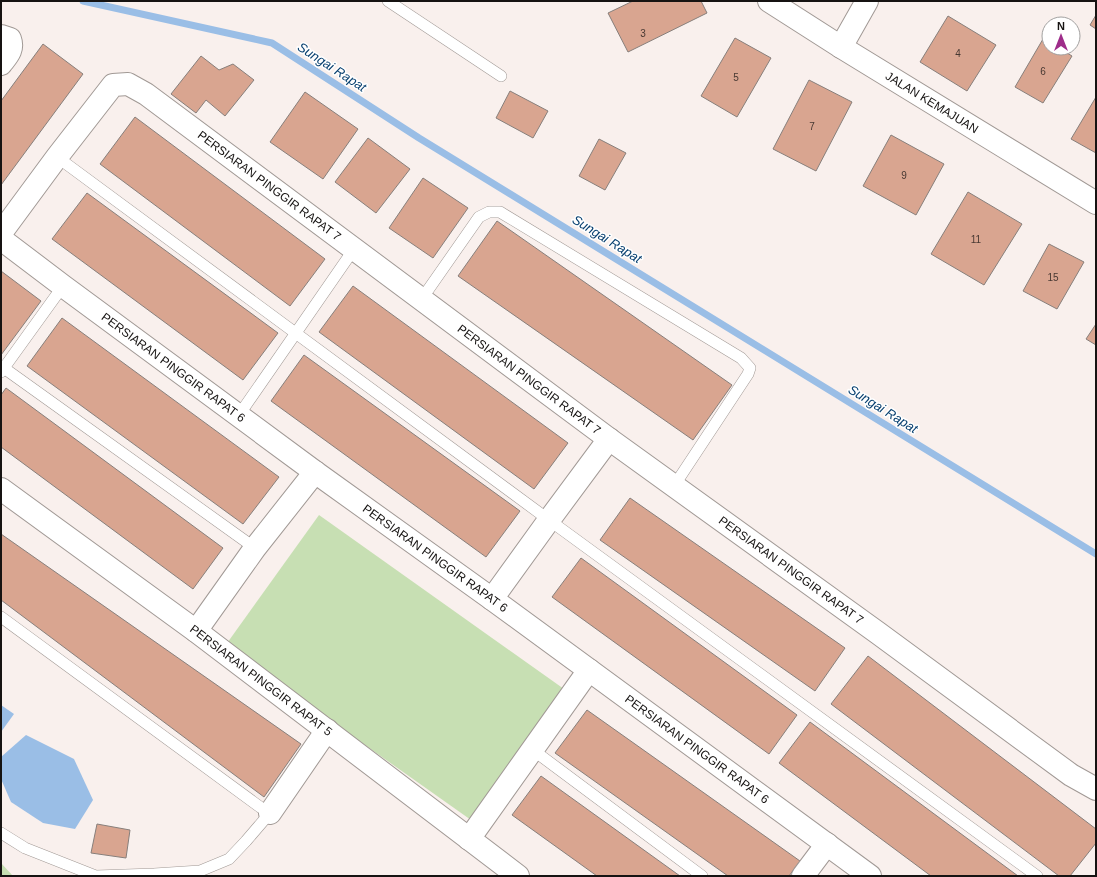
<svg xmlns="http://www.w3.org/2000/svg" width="1097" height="877" viewBox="0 0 1097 877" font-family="Helvetica,sans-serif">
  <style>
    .green { fill: #c7dfb3 }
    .water { fill: #9abee6 }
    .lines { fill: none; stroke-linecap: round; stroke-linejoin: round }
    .stream { stroke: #9abee6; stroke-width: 7 }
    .building { fill: #d9a590; stroke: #877f7b }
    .lane-casing { stroke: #a19995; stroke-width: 12 }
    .street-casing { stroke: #a19995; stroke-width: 24 }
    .lane { stroke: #fff; stroke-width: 11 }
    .street { stroke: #fff; stroke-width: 22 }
    .labels { text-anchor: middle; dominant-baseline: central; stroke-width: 3; stroke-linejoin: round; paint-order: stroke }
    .number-label { font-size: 10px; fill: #473832 }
    .street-label { font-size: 12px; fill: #161312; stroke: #fff }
    .water-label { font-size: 13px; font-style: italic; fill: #084070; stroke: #fff }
  </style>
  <rect width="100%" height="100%" fill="#f9f0ed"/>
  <g class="green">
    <path d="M319 515 564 689 471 820 225 646Z"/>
    <path d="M1 863 13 876H1Z"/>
  </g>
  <g class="water">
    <path d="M1 705 14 714 1 732Z"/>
    <path d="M26 735 74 759 93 800 75 829 43 823 11 802 1 779V757Z"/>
  </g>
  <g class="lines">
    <path class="stream" d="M83 1 272 43 419 138 1096 554"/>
  </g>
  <g class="building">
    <path d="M633 1H701L707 13 628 52 608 13Z"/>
    <path d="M1096 15V29L1090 25Z"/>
    <path d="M948 16 996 45 967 91 920 62Z"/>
    <path d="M735 38 771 58 737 117 701 96Z"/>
    <path d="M1043 39 1049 42V48H1059L1072 56 1043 103 1015 87Z"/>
    <path d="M43 44 83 74 1 185V101Z"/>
    <path d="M201 56 219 70 233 64 254 80 225 116 206 100 196 113 171 94Z"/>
    <path d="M809 80 852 102 816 171 773 149Z"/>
    <path d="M510 91 548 111 533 138 496 118Z"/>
    <path d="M305 92 358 129 323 179 270 142Z"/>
    <path d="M1096 97V153L1071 139Z"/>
    <path d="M135 117 325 259 290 306 100 164Z"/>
    <path d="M891 135 944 164 916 215 863 186Z"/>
    <path d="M368 138 410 169 376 213 335 182Z"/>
    <path d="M599 139 626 153 605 190 579 176Z"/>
    <path d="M423 178 468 208 433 258 389 228Z"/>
    <path d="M968 192 1022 224 984 285 931 254Z"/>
    <path d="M87 193 278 333 243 380 52 239Z"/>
    <path d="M497 221 732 385 693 440 458 276Z"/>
    <path d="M1049 244 1084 262 1057 309 1023 291Z"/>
    <path d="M1 271 41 301 1 355Z"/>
    <path d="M353 286 568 443 534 489 319 332Z"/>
    <path d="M62 318 279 477 243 524 27 366Z"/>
    <path d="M1096 324V345L1086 339Z"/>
    <path d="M304 355 520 511 486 557 271 401Z"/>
    <path d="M6 388 223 548 193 589 1 447V395Z"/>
    <path d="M630 498 845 648 815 691 600 540Z"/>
    <path d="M1 534 301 744 264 797 1 600Z"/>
    <path d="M581 558 797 715 769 754 552 597Z"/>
    <path d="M868 656 1096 829V843L1070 876H1059L831 704Z"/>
    <path d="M587 710 800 861 789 876H728L555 753Z"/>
    <path d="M810 722 1018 876H931L779 763Z"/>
    <path d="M541 776 680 876H597L512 815Z"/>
    <path d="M97 824 130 830 126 858 91 853Z"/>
  </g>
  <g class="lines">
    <g class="lane-casing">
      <g id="lane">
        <path d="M388 1 501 76"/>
        <path d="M57 157 549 520 1037 876"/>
        <path d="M421 300 479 217 489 212H500L741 358 750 368 748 374 674 486"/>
        <path d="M1 366 255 548"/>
        <path d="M1 372 63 286"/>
        <path d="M239 415 354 249"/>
        <path d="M1 617 260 807 270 813 246 841 229 859 200 871 154 874 96 876 25 848 1 833"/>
        <path d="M533 750 702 876"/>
      </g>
    </g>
    <g class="street-casing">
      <g id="street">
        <path id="s1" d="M769 1 841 47 1096 203"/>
        <path d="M1 36 10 39C14 50 7 56 1 64"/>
        <path d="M841 47 867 1"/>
        <path id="s2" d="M1 233 57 157 113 85 128 84 146 94 609 439 878 633 1071 775 1096 789"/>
        <path id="s3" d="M1 239 63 286 315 472 492 599 870 876"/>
        <path id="s4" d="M1 489 196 631 518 876"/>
        <path d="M492 599 549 520 609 439"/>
        <path d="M196 631 255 548 315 472"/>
        <path d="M270 813 327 730"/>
        <path d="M469 839 589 670"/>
        <path d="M803 876 827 844"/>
      </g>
    </g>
    <use href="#lane" class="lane"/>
    <use href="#street" class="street"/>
  </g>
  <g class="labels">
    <g class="number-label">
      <text x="643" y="33">3</text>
      <text x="958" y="53">4</text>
      <text x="1043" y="71">6</text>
      <text x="736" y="77">5</text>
      <text x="812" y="126">7</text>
      <text x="904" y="175">9</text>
      <text x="976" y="239">11</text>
      <text x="1053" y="277">15</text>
    </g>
    <g class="street-label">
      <text stroke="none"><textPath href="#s1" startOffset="192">JALAN KEMAJUAN</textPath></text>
      <text stroke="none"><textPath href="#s2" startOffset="375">PERSIARAN PINGGIR RAPAT 7</textPath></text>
      <text stroke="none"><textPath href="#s3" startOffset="215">PERSIARAN PINGGIR RAPAT 6</textPath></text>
      <text stroke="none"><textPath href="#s2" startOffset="699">PERSIARAN PINGGIR RAPAT 7</textPath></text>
      <text stroke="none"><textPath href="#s3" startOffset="539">PERSIARAN PINGGIR RAPAT 6</textPath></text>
      <text stroke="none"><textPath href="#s2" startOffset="1023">PERSIARAN PINGGIR RAPAT 7</textPath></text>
      <text stroke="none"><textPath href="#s4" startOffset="323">PERSIARAN PINGGIR RAPAT 5</textPath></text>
      <text stroke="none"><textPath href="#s3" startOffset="863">PERSIARAN PINGGIR RAPAT 6</textPath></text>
    </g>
    <g class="water-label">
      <text transform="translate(332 67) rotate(33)">Sungai Rapat</text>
      <text transform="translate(607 239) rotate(32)">Sungai Rapat</text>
      <text transform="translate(883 409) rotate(32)">Sungai Rapat</text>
    </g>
  </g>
  <rect width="1097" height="877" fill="none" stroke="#161312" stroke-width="4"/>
  <g transform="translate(1061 36)"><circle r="19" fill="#ffffff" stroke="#a2a1a0"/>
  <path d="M0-3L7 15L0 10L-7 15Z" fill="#9e2d8a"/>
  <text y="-6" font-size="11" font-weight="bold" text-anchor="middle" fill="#161312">N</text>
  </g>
</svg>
